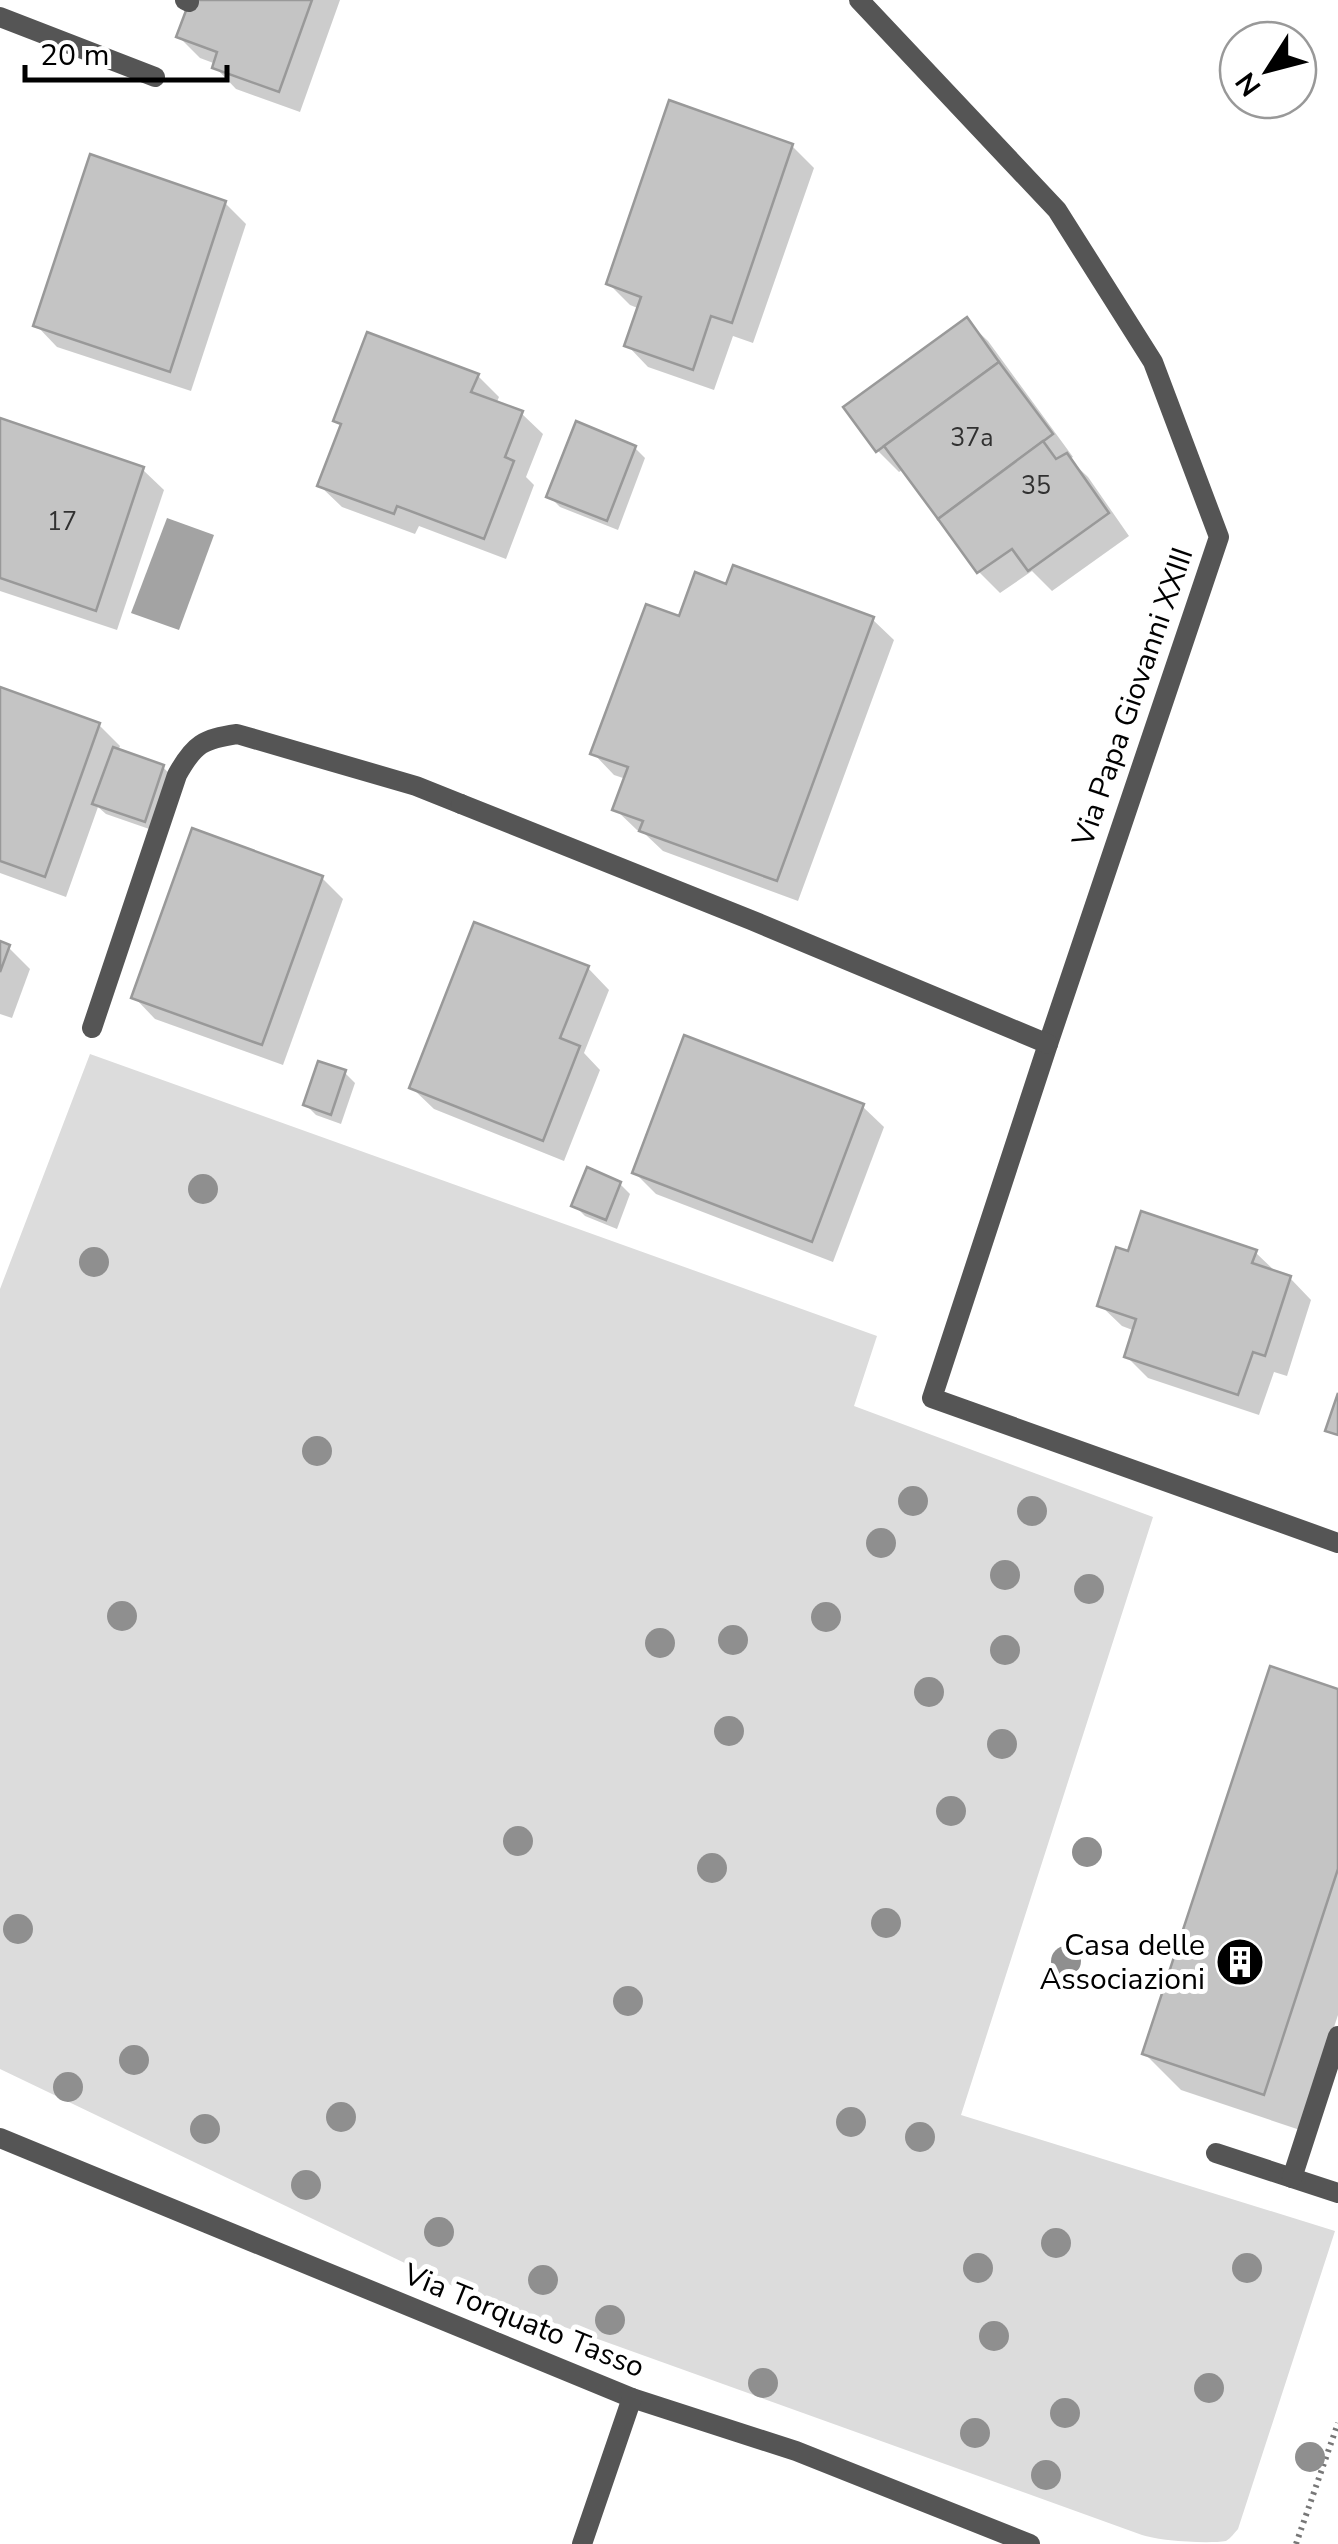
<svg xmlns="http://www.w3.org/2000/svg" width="1338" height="2544" viewBox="0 0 1338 2544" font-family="'Nunito Sans',sans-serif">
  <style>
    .green { fill: #dcdcdc }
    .water { fill: #a3a3a3 }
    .shadow { fill: #0003 }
    .building { fill: #c4c4c4; stroke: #999; stroke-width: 2.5 }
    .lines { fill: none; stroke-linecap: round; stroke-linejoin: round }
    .path { stroke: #777; stroke-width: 6; stroke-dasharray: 2.5 5; stroke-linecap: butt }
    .lane { stroke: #555; stroke-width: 20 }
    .street { stroke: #555; stroke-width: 20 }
    .tree { fill: #8f8f8f }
    .labels { text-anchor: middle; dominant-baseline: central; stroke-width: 10; stroke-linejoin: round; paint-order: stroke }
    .number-label { font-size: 25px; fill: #313131 }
    .street-label { font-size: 30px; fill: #000; stroke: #fff }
    .poi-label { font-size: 30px; fill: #000; stroke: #fff; text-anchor: end }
  </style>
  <rect width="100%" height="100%" fill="#fff"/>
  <path class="green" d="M90 1054 877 1336 854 1406 1153 1517 961 2115 1335 2231 1238 2529C1234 2533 1231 2538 1226 2541 1208 2544 1160 2541 1142 2535L459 2289 0 2069V1289Z"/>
  <path class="water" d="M167 518 214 535 179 630 131 613Z"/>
  <g class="shadow">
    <path d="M192 0H340L300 112 236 89 215 67 216 64 200 58 179 37Z"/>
    <path d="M792 146 814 168 753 343 733 336 714 390 648 367 627 345 640 309 630 305 609 284Z"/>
    <path d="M225 203 246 224 191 391 57 347 36 325Z"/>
    <path d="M966 320 988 341 1073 457 1069 459 1088 477 1129 536 1052 591 1032 571 1000 593 979 572 904 469 899 472 878 451 846 407Z"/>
    <path d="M478 376 499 397 496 404 521 413 543 434 526 477 534 485 506 559 419 526 415 534 342 507 320 486 343 427 336 421Z"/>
    <path d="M0 421 142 469 164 490 117 630 0 591Z"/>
    <path d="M635 448 645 458 618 530 560 507 549 496Z"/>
    <path d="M727 588 872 619 894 640 798 901 663 851 645 834 637 830 615 809 626 779 614 775 593 753 680 619Z"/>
    <path d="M0 689 99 725 120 746 118 751 163 767 173 778 155 831 106 814 98 807 66 897 0 873Z"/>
    <path d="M322 878 343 899 283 1065 155 1019 134 997Z"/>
    <path d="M0 944 8 947 30 969 12 1018 0 1014Z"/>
    <path d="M588 968 609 990 584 1053 600 1070 564 1161 434 1109 412 1088Z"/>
    <path d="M344 1072 355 1083 341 1124 316 1115 306 1105Z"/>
    <path d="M862 1106 884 1127 833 1262 656 1194 634 1172Z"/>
    <path d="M620 1184 630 1194 617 1229 585 1216 574 1205Z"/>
    <path d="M1255 1252 1278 1274 1290 1278 1311 1300 1287 1376 1274 1372 1259 1415 1148 1378 1127 1357 1135 1331 1122 1326 1100 1305 1129 1254Z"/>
    <path d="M1338 1691V2015L1300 2130 1181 2090 1145 2054Z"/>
  </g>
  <g class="building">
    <path d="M190 0H312L279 92 212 68 217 52 176 37Z"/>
    <path d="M669 100 793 144 732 323 711 316 693 370 624 346 641 297 606 284Z"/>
    <path d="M90 154 226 201 170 372 33 326Z"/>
    <path d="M967 317 999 362 876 452 843 407Z"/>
    <path d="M367 332 479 374 471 392 523 411 505 457 514 461 484 539 397 506 394 514 317 486 341 424 333 421Z"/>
    <path d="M999 362 1053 434 938 519 884 446Z"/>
    <path d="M0 418 144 467 96 611 0 578Z"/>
    <path d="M576 421 636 446 607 521 546 497Z"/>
    <path d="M1043 441 1056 459 1067 453 1109 513 1028 571 1012 549 977 573 938 519Z"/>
    <path d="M733 565 874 617 777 881 639 831 643 821 612 810 628 767 590 754 646 604 679 616 695 572 726 584Z"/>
    <path d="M0 687 100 723 45 877 0 861Z"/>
    <path d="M113 747 164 765 145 822 92 804Z"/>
    <path d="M192 828 323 876 262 1045 131 998Z"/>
    <path d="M474 922 589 966 560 1038 580 1046 543 1141 409 1088Z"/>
    <path d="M0 941 10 945 0 972Z"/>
    <path d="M684 1035 864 1104 812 1242 632 1173Z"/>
    <path d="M318 1061 346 1070 331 1115 303 1105Z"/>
    <path d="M587 1167 621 1182 606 1220 571 1206Z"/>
    <path d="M1141 1211 1257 1250 1252 1263 1291 1276 1265 1356 1253 1352 1238 1395 1124 1357 1136 1319 1097 1306 1116 1247 1128 1251Z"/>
    <path d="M1338 1393V1435L1325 1431Z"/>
    <path d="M1270 1666 1338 1689V1869L1264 2095 1142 2054Z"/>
  </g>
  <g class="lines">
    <path class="path" d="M1296 2544 1338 2423"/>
    <g class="lane">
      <path d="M185 0 189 2"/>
      <path d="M0 17 155 77"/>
      <path d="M92 1028 177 775C194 744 203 739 237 734L416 786 461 804"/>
      <path d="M1216 2153 1338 2193"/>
      <path d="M1292 2178 1338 2036"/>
    </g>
    <g class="street">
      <path d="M859 0 1057 210 1153 362 1219 537 1048 1044 932 1398 1338 1543"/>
      <path d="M461 804 751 920 1048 1044"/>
      <path d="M0 2138 632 2398 796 2451 1030 2544"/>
      <path d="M582 2544 632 2398"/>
    </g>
  </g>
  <g class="tree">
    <circle cx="203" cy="1189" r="15"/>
    <circle cx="94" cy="1262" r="15"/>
    <circle cx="317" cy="1451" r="15"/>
    <circle cx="913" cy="1501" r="15"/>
    <circle cx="1032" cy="1511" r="15"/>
    <circle cx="881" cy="1543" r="15"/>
    <circle cx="1005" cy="1575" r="15"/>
    <circle cx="1089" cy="1589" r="15"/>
    <circle cx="122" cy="1616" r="15"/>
    <circle cx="826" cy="1617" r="15"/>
    <circle cx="733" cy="1640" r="15"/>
    <circle cx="660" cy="1643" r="15"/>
    <circle cx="1005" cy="1650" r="15"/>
    <circle cx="929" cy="1692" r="15"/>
    <circle cx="729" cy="1731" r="15"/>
    <circle cx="1002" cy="1744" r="15"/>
    <circle cx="951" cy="1811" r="15"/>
    <circle cx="518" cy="1841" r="15"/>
    <circle cx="1087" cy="1852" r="15"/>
    <circle cx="712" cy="1868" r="15"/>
    <circle cx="886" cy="1923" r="15"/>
    <circle cx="18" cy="1929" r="15"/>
    <circle cx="1066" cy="1961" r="15"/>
    <circle cx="628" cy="2001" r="15"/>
    <circle cx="134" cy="2060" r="15"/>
    <circle cx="68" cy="2087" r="15"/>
    <circle cx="341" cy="2117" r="15"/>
    <circle cx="851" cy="2122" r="15"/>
    <circle cx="205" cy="2129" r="15"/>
    <circle cx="920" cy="2137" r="15"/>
    <circle cx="306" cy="2185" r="15"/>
    <circle cx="439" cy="2232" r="15"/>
    <circle cx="1056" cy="2243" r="15"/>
    <circle cx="978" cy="2268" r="15"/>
    <circle cx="1247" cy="2268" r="15"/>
    <circle cx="543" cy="2280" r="15"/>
    <circle cx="610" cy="2320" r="15"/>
    <circle cx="994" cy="2336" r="15"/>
    <circle cx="763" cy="2383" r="15"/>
    <circle cx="1209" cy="2388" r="15"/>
    <circle cx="1065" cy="2413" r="15"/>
    <circle cx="975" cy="2433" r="15"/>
    <circle cx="1310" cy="2457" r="15"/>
    <circle cx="1046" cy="2475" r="15"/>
  </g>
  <defs>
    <g id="building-disc" transform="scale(2.5)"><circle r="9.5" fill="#000" stroke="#fff"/><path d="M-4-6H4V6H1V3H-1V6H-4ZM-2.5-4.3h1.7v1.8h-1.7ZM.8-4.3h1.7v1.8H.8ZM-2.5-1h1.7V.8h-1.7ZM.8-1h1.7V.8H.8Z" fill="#fff"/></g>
  </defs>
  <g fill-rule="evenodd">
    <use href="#building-disc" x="1240" y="1962"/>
  </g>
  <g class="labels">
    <g class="number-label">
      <text x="972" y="438">37a</text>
      <text x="1036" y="486">35</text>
      <text x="62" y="522">17</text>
    </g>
    <g class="street-label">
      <text transform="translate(1133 697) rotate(-71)">Via Papa Giovanni XXIII</text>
      <text transform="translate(524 2321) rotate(22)">Via Torquato Tasso</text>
    </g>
    <g class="poi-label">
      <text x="1205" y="1945">Casa delle<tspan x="1205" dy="34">Associazioni</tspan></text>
    </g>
  </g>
  <g transform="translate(1268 70) rotate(234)"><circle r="48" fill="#ffffff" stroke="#999999" stroke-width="2.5"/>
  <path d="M0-8L18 38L0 25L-18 38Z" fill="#000000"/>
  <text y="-15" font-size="28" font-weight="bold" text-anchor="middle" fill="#000000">N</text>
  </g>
  <path d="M25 65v15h202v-15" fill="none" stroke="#000000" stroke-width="5"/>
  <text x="40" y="65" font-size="30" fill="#000000" stroke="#ffffff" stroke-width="8" paint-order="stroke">20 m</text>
</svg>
